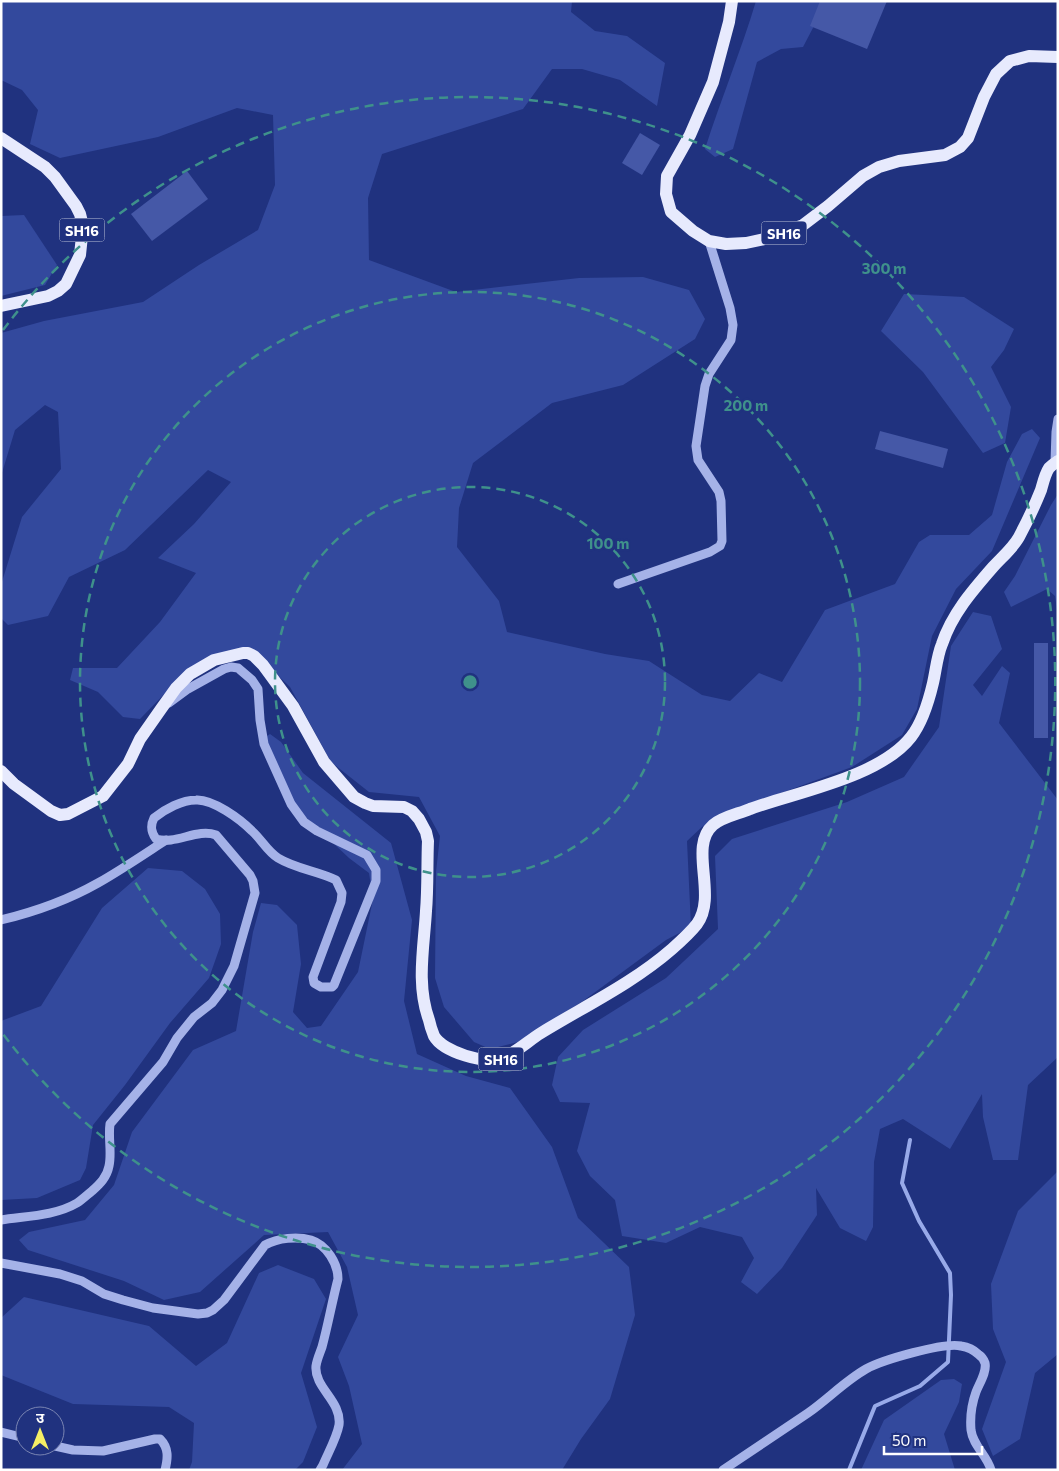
<svg xmlns="http://www.w3.org/2000/svg" width="1059" height="1471" viewBox="0 0 1059 1471" font-family="Commissioner,'Noto Sans Devanagari',sans-serif">
  <style>
    .green { fill: #33499d }
    .lines { fill: none; stroke-linecap: round; stroke-linejoin: round }
    .stream { stroke: #98aae9; stroke-width: 4 }
    .building { fill: #4558a7 }
    .minor { stroke: #a5b2e8; stroke-width: 9 }
    .major { stroke: #e7eafd; stroke-width: 12 }
    .ring { fill: none; stroke: #3f918b; stroke-width: 2.5; stroke-dasharray: 9 6 }
    .labels { text-anchor: middle; dominant-baseline: central; stroke-width: 4.5; stroke-linejoin: round; paint-order: stroke }
    .shield { fill: #20327f; stroke: #bcc2d9; stroke-width: 1 }
    .shield-label { font-size: 14px; font-weight: bold; fill: #fff }
    .centre { fill: #3f918b; stroke: #20327f; stroke-width: 2.5 }
    .ring-label { font-size: 15px; text-anchor: middle; font-weight: bold; fill: #3f918b; stroke: #20327f; stroke-width: 4.5; stroke-linejoin: round; paint-order: stroke }
  </style>
  <rect width="100%" height="100%" fill="#20327f"/>
  <g class="green">
    <path d="M1 1H572L571 12 595 31 627 36 665 63 657 106 620 80 582 69H552L523 109 382 154 368 198 369 260 456 292 579 278 643 277 689 290 705 319 695 339 623 385 552 403 473 463 459 508 457 547 499 601 507 632 605 654 649 661 702 695 730 701 759 673 782 682 825 610 895 584 919 542 930 535H969L992 515 1007 462 1022 434 1032 429 1040 438 992 551 956 589 932 636 917 709 902 735 852 767 754 803 703 826 687 841 691 927 666 940 583 1001 518 1042 490 1049 474 1042 444 1007 435 978 436 872 440 836 419 797 369 792 331 762 290 687 248 647 174 684 140 719 123 717 98 692 70 680 73 668H117L160 622 196 573 158 558 194 524 231 482 208 470 125 550 69 577 48 616 8 625 1 618V585L22 517 61 469 58 412 45 405 15 430 1 476V333L44 321 143 302 199 265 258 230 275 185 273 115 237 108 158 137 60 158 30 144 38 110 22 90 1 80Z"/>
    <path d="M756 1H827L803 47 781 49 757 62 733 149 715 157 705 149C721 99 741 51 756 1Z"/>
    <path d="M24 215 57 265 45 285 1 296V216Z"/>
    <path d="M904 294 964 297 1014 329 1004 350 991 367 1011 407 1005 443 983 453 923 372 881 331Z"/>
    <path d="M1058 494V616L1055 596 1047 589 1011 607 1004 592 1015 576 1051 505Z"/>
    <path d="M973 612 991 616 1002 649 973 685 982 696 1002 666 1010 673 999 723 1058 800V1057L1028 1085 1018 1160H993L983 1117 982 1094 950 1149 903 1119 880 1129 874 1162 873 1227 866 1241 840 1228 816 1188 817 1215 782 1268 757 1294 741 1282 754 1258 742 1237 700 1227 666 1243 622 1236 615 1200 590 1176 577 1151 590 1103 560 1102 552 1085 558 1057 583 1030 666 978 718 929 715 856 732 839 847 802 904 777 939 727 951 646Z"/>
    <path d="M270 734 281 742 303 773 391 843 412 920 404 1001 417 1054 466 1076 510 1088 552 1147 578 1218 629 1267 635 1315 610 1399 581 1439 562 1470H342L362 1444 349 1386 338 1357 358 1315 347 1267 328 1232 264 1235 200 1292 164 1300 124 1281 28 1250 19 1240 29 1232 85 1220 114 1185 132 1132 193 1050 236 1031 253 932 261 903 277 905 297 925 301 964 293 1012 307 1028 321 1026 358 972 373 899 369 873 349 858 298 810 264 738Z"/>
    <path d="M148 868 182 871 205 889 220 914 221 944 209 978 170 1023 125 1085 93 1125 86 1168 80 1180 37 1198 1 1200V1021L41 1006 102 908Z"/>
    <path d="M1058 1171V1354L1035 1373 1020 1439 993 1456 982 1429 1006 1362 993 1329 991 1284 1018 1211Z"/>
    <path d="M278 1265 314 1279 326 1299 301 1373 317 1427 303 1462 295 1470H189L192 1462 194 1423 169 1407 73 1404 1 1375V1318L24 1297 149 1326 196 1366 227 1343 259 1273Z"/>
    <path d="M954 1379 962 1384 959 1402 944 1434 955 1470H861L884 1420 941 1380Z"/>
  </g>
  <g class="lines">
    <path class="stream" d="M849 1470 875 1406 920 1386 948 1362 951 1295 950 1273 919 1221 902 1183 910 1140"/>
  </g>
  <g class="building">
    <path d="M820 1H887L867 49 810 26Z"/>
    <path d="M640 133 660 145 642 175 622 163Z"/>
    <path d="M187 171 208 199 152 241 131 214Z"/>
    <path d="M880 431 948 449 943 468 875 449Z"/>
    <rect x="1034" y="643" width="14" height="95"/>
  </g>
  <g class="lines">
    <g class="minor">
      <path d="M1055 462 1056 432 1058 419"/>
      <path d="M618 584 710 552 720 546 722 541 721 501 719 492 698 460 696 446 705 386 709 374 731 340 733 325 730 308 709 241"/>
      <path d="M1 920C34 912 68 900 98 883 121 870 143 855 166 840"/>
      <path d="M1 1220C26 1216 55 1216 77 1203 82 1200 87 1195 92 1191 100 1184 107 1177 109 1166 112 1153 108 1138 110 1124L163 1062 177 1038 194 1017 212 1003 222 990 234 966 255 893 253 881 250 875 216 835C197 828 176 845 156 839 151 832 150 826 154 818 165 809 182 800 196 800 213 799 240 819 252 831 262 840 267 851 278 858 296 869 318 871 336 880L342 893 341 902 313 977 314 983 321 987H332L334 985 376 881V870L367 855 317 831 304 822 291 804 264 744 260 720 258 689 252 680 238 668 231 667 224 669 188 689 169 703"/>
      <path d="M1 1263 60 1274 82 1281 104 1294 123 1300 153 1308 198 1314 207 1313 213 1310 224 1300 265 1245C278 1238 297 1236 311 1240 327 1245 338 1264 338 1279 332 1302 328 1325 322 1347 320 1353 317 1359 316 1366 314 1388 342 1401 339 1425 337 1437 328 1453 323 1465L320 1470"/>
      <path d="M1 1432 25 1438"/>
      <path d="M55 1446 73 1450 103 1451 155 1439H160C169 1448 168 1458 165 1470"/>
      <path d="M723 1470C751 1451 780 1432 808 1413 828 1399 845 1381 866 1369 882 1360 944 1342 961 1346 967 1347 974 1350 978 1354 981 1356 984 1360 985 1363 987 1372 979 1384 976 1392 972 1403 970 1418 971 1430 973 1446 987 1455 991 1470"/>
    </g>
    <g class="major">
      <path d="M732 1 729 22 713 82 690 135 667 176 666 194 671 212 693 231 709 241 726 244 746 243 769 238 803 225 828 206 863 176 879 167 899 161 945 155 960 147 968 138 984 97 996 74 1010 61 1029 56 1058 57"/>
      <path d="M1 138 45 167 55 177 76 206 80 214 83 226 80 255 66 284 58 291 48 296 1 306"/>
      <path d="M1 771 14 784 51 811 60 815 68 814 103 796 128 764 140 739 161 709 176 688 190 674 214 660 243 653H248L254 656 263 665 293 706 324 762 354 797 365 803 373 806 404 807 412 811 419 819 426 832 428 841C427 864 428 888 426 911 424 947 416 984 429 1020 430 1025 432 1031 434 1036 443 1052 486 1065 502 1058 516 1053 528 1041 541 1033 585 1006 633 983 672 949 681 941 690 933 697 924 718 895 688 847 713 825 722 817 738 814 750 809 797 792 880 777 911 737 922 723 929 700 933 683 936 670 937 656 942 644 952 614 972 591 993 567 1001 558 1013 548 1019 537 1027 522 1035 505 1041 490 1043 483 1045 474 1049 468 1052 465 1055 463 1058 461"/>
    </g>
  </g>
  <g class="ring">
    <circle cx="470" cy="682" r="195"/>
    <circle cx="470" cy="682" r="390"/>
    <path d="M3 330A585 585 0 1 1 3 1034"/>
  </g>
  <g class="labels">
    <g class="shield">
      <rect x="59.5" y="218.5" width="45" height="23" rx="4"/>
      <rect x="761.5" y="221.5" width="45" height="23" rx="4"/>
      <rect x="478.5" y="1047.5" width="45" height="23" rx="4"/>
    </g>
    <g class="shield-label">
      <text x="82" y="230">SH16</text>
      <text x="784" y="233">SH16</text>
      <text x="501" y="1059">SH16</text>
    </g>
  </g>
  <circle cx="470" cy="682" r="8" class="centre"/>
  <g class="ring-label">
    <text x="884" y="274">300 m</text>
    <text x="746" y="411">200 m</text>
    <text x="608" y="549">100 m</text>
  </g>
  <rect width="1059" height="1471" fill="none" stroke="#ffffff" stroke-width="5"/>
  <g transform="translate(40 1431)"><circle r="24" fill="#20327f" stroke="#7984b2"/>
  <path d="M0-4L9 19L0 12L-9 19Z" fill="#f5ef65"/>
  <text y="-8" font-size="14" font-weight="bold" text-anchor="middle" fill="#ffffff">उ</text>
  </g>
  <path d="M884 1446v8h98v-8" fill="none" stroke="#ffffff" stroke-width="2.5"/>
  <text x="892" y="1446" font-size="15" fill="#ffffff" stroke="#20327f" stroke-width="4" paint-order="stroke">50 m</text>
</svg>
